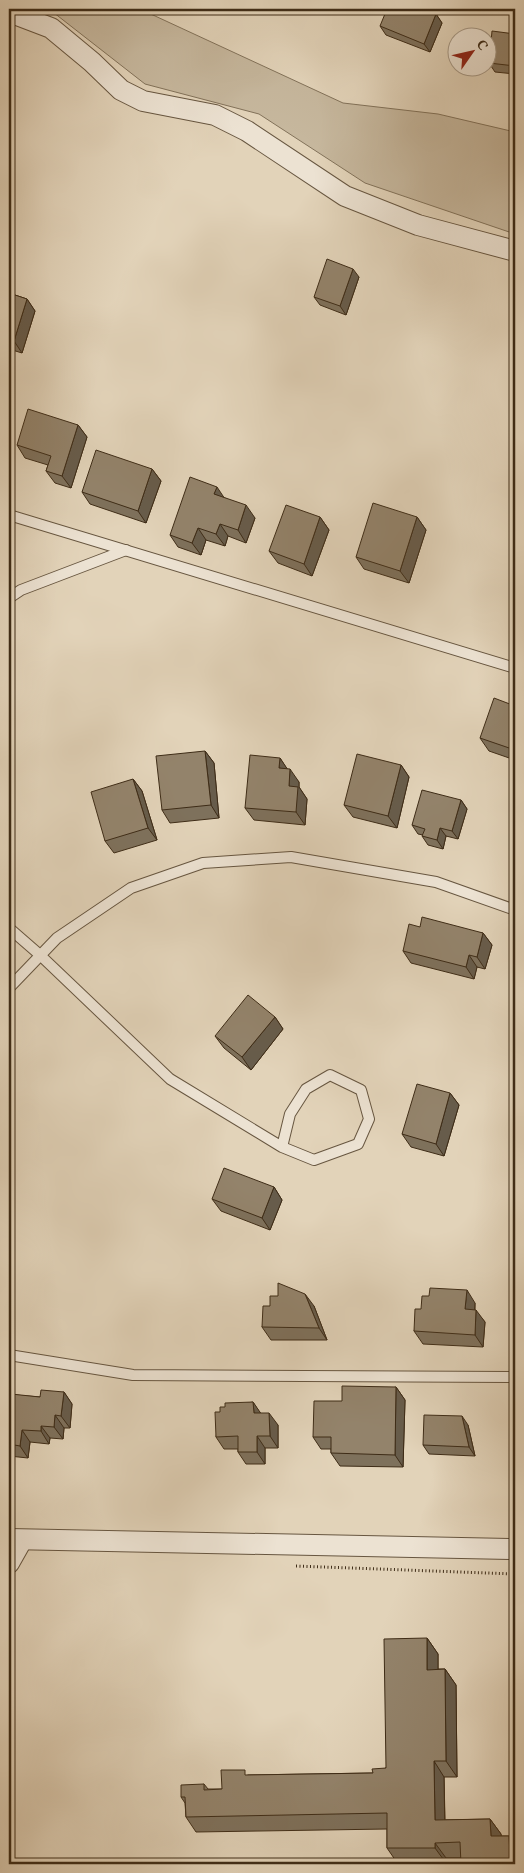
<svg xmlns="http://www.w3.org/2000/svg" width="524" height="1873" viewBox="0 0 524 1873" font-family="Vollkorn,serif">
  <style>
    .green { fill: #c6b79d; stroke: #82725a }
    .lines { fill: none; stroke-linecap: round; stroke-linejoin: round }
    .service-casing { stroke: #675640; stroke-width: 12 }
    .minor-casing { stroke: #675640; stroke-width: 22 }
    .path { stroke: #3e2c17; stroke-width: 3; stroke-dasharray: 1 2.5; stroke-linecap: butt }
    .service { stroke: #ece2d2; stroke-width: 10 }
    .minor { stroke: #ece2d2; stroke-width: 20 }
    .wall { fill: #7e715c; stroke: #3e2c17 }
    .shaded-wall { fill: #675c4b; stroke: #3e2c17 }
    .building { fill: #93836b; stroke: #3e2c17 }
  </style>
  <rect width="100%" height="100%" fill="#e2d3b9"/>
  <filter id="stains"><feTurbulence type="fractalNoise" baseFrequency=".004" numOctaves="4"/><feColorMatrix values="0 0 0 0 .2 0 0 0 0 .09 0 0 0 0 .02 0 0 0 .5 -.17"/></filter>
  <radialGradient id="worn" r=".72"><stop offset=".6" stop-color="#630" stop-opacity="0"/><stop offset="1" stop-color="#630" stop-opacity=".3"/></radialGradient>
  <path class="green" d="M49 9H140L343 103 438 114 515 132V234L365 183 259 114 145 84Z"/>
  <g class="lines">
    <g class="service-casing">
      <g id="service">
        <path d="M9 515 515 668"/>
        <path d="M9 598 21 590 126 550"/>
        <path d="M9 928 40 955 170 1079 282 1147 314 1160 358 1144 369 1119 361 1090 330 1075 306 1089 290 1114 282 1147"/>
        <path d="M9 988 57 938 131 888 203 863 291 857 436 882 515 910"/>
        <path d="M9 1355 133 1375 515 1377"/>
      </g>
    </g>
    <g class="minor-casing">
      <g id="minor">
        <path d="M9 12 51 28 92 62 121 90 143 101 215 115 247 131 345 196 418 225 515 251"/>
        <path d="M9 1539 515 1549"/>
        <path d="M9 1563 22 1540"/>
      </g>
    </g>
    <path class="path" d="M296 1566 515 1574"/>
    <use href="#service" class="service"/>
    <use href="#minor" class="minor"/>
  </g>
  <g class="wall">
    <path d="M340 9H349L347 13Z"/>
    <path d="M436 14 442 23 430 52 386 35 380 26Z"/>
    <path d="M515 34V74L495 72 489 63Z"/>
    <path d="M359 277 346 315 320 305 314 297Z"/>
    <path d="M9 293 27 299 35 311 22 353 9 349Z"/>
    <path d="M78 425 87 437 71 488 55 483 46 471 48 465 25 458 17 445Z"/>
    <path d="M152 469 161 481 146 523 90 504 82 492Z"/>
    <path d="M225 498 255 518 246 543 228 536 225 546 206 540 201 555 178 547 170 535Z"/>
    <path d="M320 517 329 530 312 576 278 563 269 551Z"/>
    <path d="M417 517 426 530 409 583 364 569 356 557Z"/>
    <path d="M515 706V760L489 751 480 738Z"/>
    <path d="M205 751 214 763 219 818 170 823 162 810Z"/>
    <path d="M280 758 287 769 299 782V787L307 799 305 825 254 820 245 808Z"/>
    <path d="M401 765 409 777 397 828 353 817 344 805Z"/>
    <path d="M133 779 142 791 157 840 114 853 105 841Z"/>
    <path d="M461 800 467 809 458 839 446 836 443 849 428 845 422 836 423 835 418 834 412 825Z"/>
    <path d="M420 927 483 933 492 945 485 969 477 967 474 979 411 963 403 951Z"/>
    <path d="M275 1017 283 1029 251 1070 224 1048 215 1036Z"/>
    <path d="M450 1093 459 1105 444 1156 411 1147 402 1134Z"/>
    <path d="M274 1187 282 1200 270 1230 221 1211 212 1199Z"/>
    <path d="M278 1296 314 1306 327 1340H271L262 1327 270 1306Z"/>
    <path d="M475 1303V1310L485 1322 483 1347 423 1344 414 1331 421 1309Z"/>
    <path d="M396 1387 405 1400 403 1467 340 1466 331 1453V1449H321L313 1437 342 1401Z"/>
    <path d="M9 1389 15 1395 40 1397 64 1392 72 1404 70 1428H64L63 1439 50 1438 49 1444 30 1442 28 1458 9 1456Z"/>
    <path d="M253 1402 260 1413 278 1425V1448H265V1464H246L238 1452V1449H224L216 1437 220 1412 225 1407Z"/>
    <path d="M468 1425 475 1456 429 1454 423 1445Z"/>
    <path d="M427 1638 438 1654V1669H445L456 1685 457 1777H444L445 1820 490 1819 501 1834V1836H509L515 1845V1864L460 1858H446V1863L398 1864 387 1848V1829L196 1832 186 1817 185 1803 181 1797 204 1784 208 1789H222L248 1775 373 1773 386 1768Z"/>
  </g>
  <g class="shaded-wall">
    <path d="M344 9H349L347 13Z"/>
    <path d="M436 14 442 23 430 52 424 44Z"/>
    <path d="M353 269 359 277 346 315 340 306Z"/>
    <path d="M27 299 35 311 22 353 14 341Z"/>
    <path d="M78 425 87 437 71 488 62 476Z"/>
    <path d="M152 469 161 481 146 523 138 511Z"/>
    <path d="M217 487 225 499 214 494Z"/>
    <path d="M246 505 255 518 246 543 238 530Z"/>
    <path d="M320 517 329 530 312 576 304 564Z"/>
    <path d="M417 517 426 530 409 583 400 571Z"/>
    <path d="M220 524 228 536 225 546 216 534Z"/>
    <path d="M198 528 206 540 201 555 192 543Z"/>
    <path d="M205 751 214 763 219 818 211 805Z"/>
    <path d="M280 758 288 770 279 768Z"/>
    <path d="M401 765 409 777 397 828 388 816Z"/>
    <path d="M290 769 299 782V787L307 799 305 825 296 812 289 786Z"/>
    <path d="M133 779 142 791 157 840 148 828Z"/>
    <path d="M461 800 467 809 458 839 452 831Z"/>
    <path d="M440 828 446 836 443 849 437 840Z"/>
    <path d="M483 933 492 945 485 969 477 957Z"/>
    <path d="M469 955 477 967 474 979 466 967Z"/>
    <path d="M275 1017 283 1029 251 1070 242 1057Z"/>
    <path d="M450 1093 459 1105 444 1156 436 1144Z"/>
    <path d="M274 1187 282 1200 270 1230 262 1218Z"/>
    <path d="M467 1290 475 1303 474 1322 465 1309Z"/>
    <path d="M305 1294 314 1306 327 1340 319 1328Z"/>
    <path d="M476 1310 485 1322 483 1347 475 1335Z"/>
    <path d="M396 1387 405 1400 403 1467 395 1455Z"/>
    <path d="M64 1392 72 1404 70 1428 61 1416Z"/>
    <path d="M253 1402 262 1415 254 1413Z"/>
    <path d="M269 1413 278 1425V1448L270 1436Z"/>
    <path d="M55 1415 64 1428 63 1439 54 1427Z"/>
    <path d="M462 1416 468 1425 475 1456 469 1447Z"/>
    <path d="M41 1426 50 1438 49 1444 41 1431Z"/>
    <path d="M22 1430 30 1442 28 1458 20 1446Z"/>
    <path d="M257 1436 265 1448V1464L257 1452Z"/>
    <path d="M427 1638 438 1654V1685L427 1670Z"/>
    <path d="M445 1669 456 1685 457 1777 446 1761Z"/>
    <path d="M434 1761 444 1777 445 1836 435 1820Z"/>
    <path d="M490 1819 501 1834 502 1852 491 1836Z"/>
    <path d="M509 1836 515 1845V1862L510 1854Z"/>
    <path d="M435 1843 446 1858V1863L435 1848Z"/>
  </g>
  <g class="building">
    <path d="M387 9H423L436 14 424 44 380 26Z"/>
    <path d="M492 31 515 34V66L489 63Z"/>
    <path d="M327 259 353 269 340 306 314 297Z"/>
    <path d="M9 293 27 299 14 341 9 340Z"/>
    <path d="M28 409 78 425 62 476 46 471 51 456 17 445Z"/>
    <path d="M96 450 152 469 138 511 82 492Z"/>
    <path d="M190 477 217 487 214 494 246 505 238 530 220 524 216 534 198 528 192 543 170 535Z"/>
    <path d="M373 503 417 517 400 571 356 557Z"/>
    <path d="M286 505 320 517 304 564 269 551Z"/>
    <path d="M494 698 515 706V750L480 738Z"/>
    <path d="M205 751 211 805 162 810 156 756Z"/>
    <path d="M357 754 401 765 388 816 344 805Z"/>
    <path d="M250 755 280 758 279 768 290 769 289 786 298 787 296 812 245 808Z"/>
    <path d="M133 779 148 828 105 841 91 792Z"/>
    <path d="M422 790 461 800 452 831 440 828 437 840 422 836 425 829 412 825Z"/>
    <path d="M422 917 483 933 477 957 469 955 466 967 403 951 409 924 420 927Z"/>
    <path d="M248 995 275 1017 242 1057 215 1036Z"/>
    <path d="M417 1084 450 1093 436 1144 402 1134Z"/>
    <path d="M224 1168 274 1187 262 1218 212 1199Z"/>
    <path d="M278 1283 305 1294 319 1328 262 1327 263 1306H270V1296H278Z"/>
    <path d="M430 1288 467 1290 465 1309 476 1310 475 1335 414 1331 415 1309H421L422 1296H429Z"/>
    <path d="M515 1302V1312L512 1304Z"/>
    <path d="M342 1386 396 1387 395 1455 331 1453V1437H313L314 1401H342Z"/>
    <path d="M9 1389 11 1390V1394L40 1397 41 1390 64 1392 61 1416 55 1415 54 1427 41 1426V1431L22 1430 20 1446 9 1444Z"/>
    <path d="M253 1402 254 1413H269L270 1436H257V1452H238V1436L216 1437 215 1412H220V1407H225V1403Z"/>
    <path d="M424 1415 462 1416 469 1447 423 1445Z"/>
    <path d="M427 1638V1670L445 1669 446 1761H434L435 1820 490 1819 491 1836H509L510 1854H515V1864H461L460 1842 435 1843V1848H387V1813L186 1817 185 1797H181V1785L204 1784V1790L222 1789 221 1770H245V1775L373 1773 372 1769 386 1768 384 1639Z"/>
  </g>
  <rect width="524" height="1873" fill="none" stroke="#e2d3b9" stroke-width="30"/>
  <rect x="10" y="10" width="504" height="1853" fill="none" stroke="#3e2c17" stroke-width="2.5"/>
  <rect x="15" y="15" width="494" height="1843" fill="none" stroke="#3e2c17"/>
  <g transform="translate(472 52) rotate(56)"><circle r="24" fill="#ece2d2" stroke="#a69987"/>
  <path d="M0-4L9 19L0 12L-9 19Z" fill="#8f2418"/>
  <text y="-8" font-size="14" font-weight="bold" text-anchor="middle" fill="#3e2c17">С</text>
  </g>
  <rect width="100%" height="100%" filter="url(#stains)"/>
  <rect width="100%" height="100%" fill="url(#worn)"/>
</svg>
